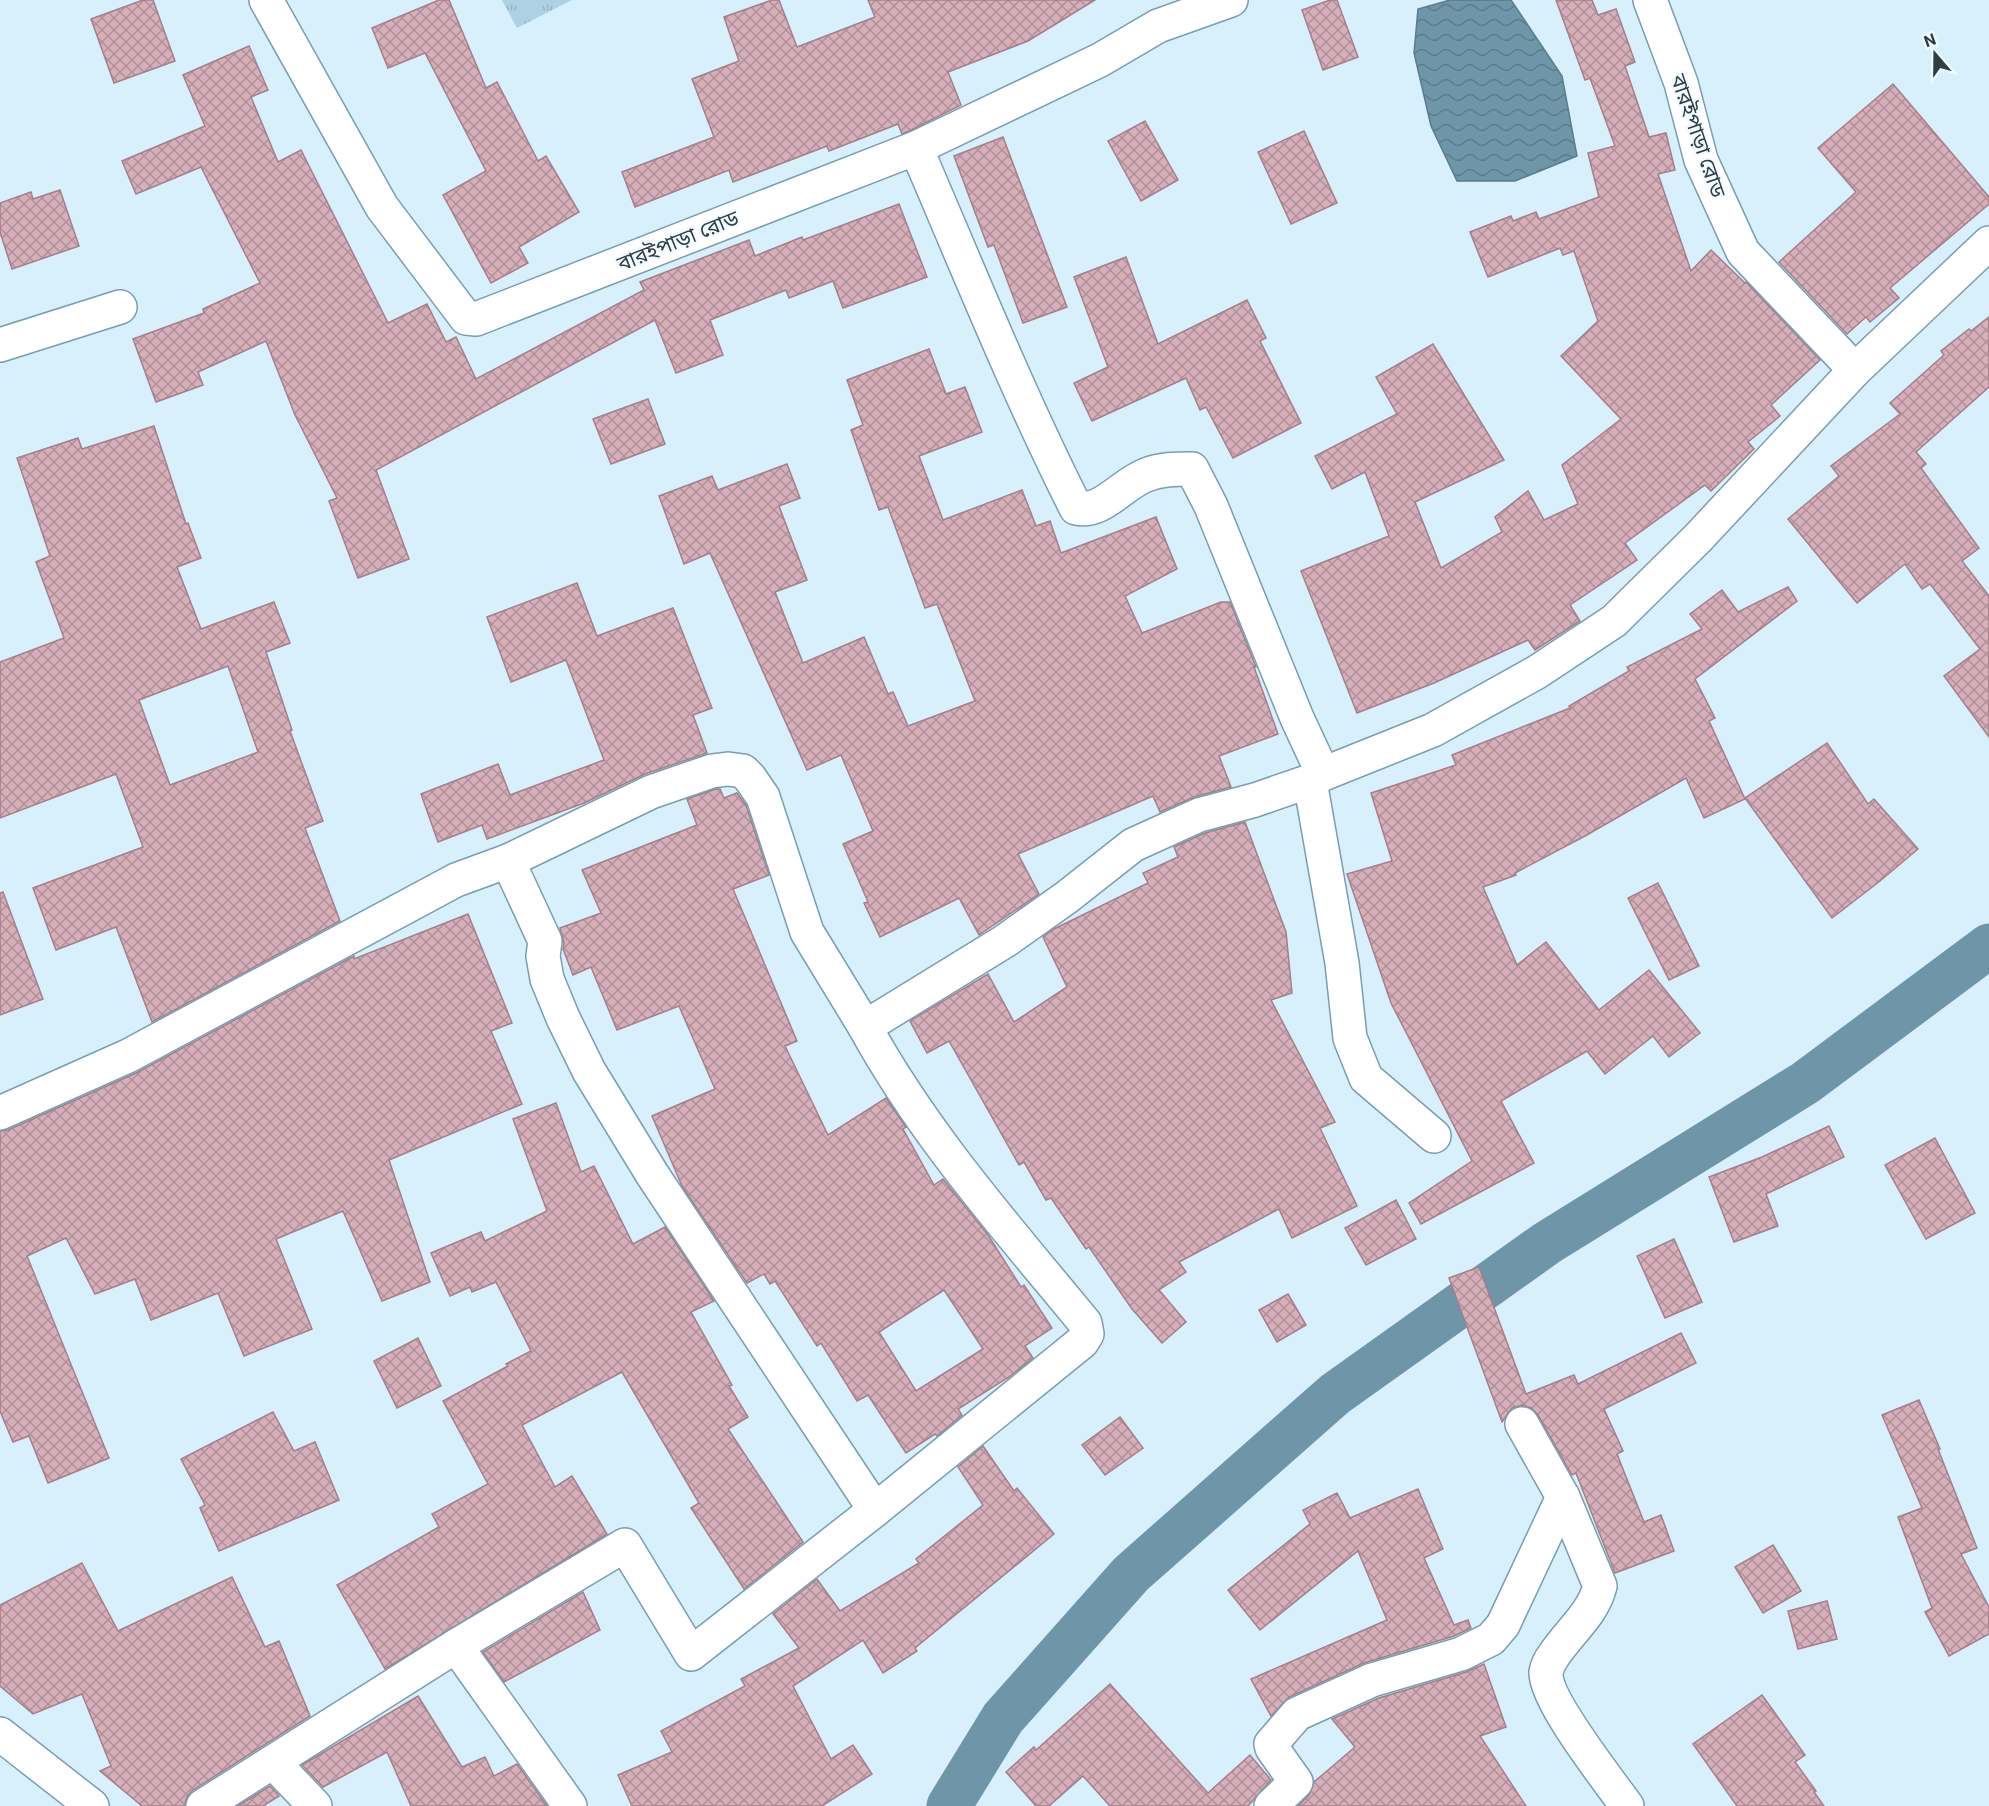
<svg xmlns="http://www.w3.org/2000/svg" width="1989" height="1806" viewBox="0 0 1989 1806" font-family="Roboto,'Noto Sans Bengali',sans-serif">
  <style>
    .grass { fill: url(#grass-tufts) }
    .water { fill: url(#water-waves); stroke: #5b7c8b; stroke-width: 1.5 }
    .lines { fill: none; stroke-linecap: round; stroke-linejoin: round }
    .canal { stroke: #6e96a8; stroke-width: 45 }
    .building { fill: url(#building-cross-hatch); stroke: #a47e89; stroke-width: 1.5; fill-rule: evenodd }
    .minor-casing { stroke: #789eb0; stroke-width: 36 }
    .tertiary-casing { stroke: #789eb0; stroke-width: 36 }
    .secondary-casing { stroke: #789eb0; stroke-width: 36 }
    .minor { stroke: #fff; stroke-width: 33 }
    .tertiary { stroke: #fff; stroke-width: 33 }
    .secondary { stroke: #fff; stroke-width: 33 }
    .labels { text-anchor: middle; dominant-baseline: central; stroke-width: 5; stroke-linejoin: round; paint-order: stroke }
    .street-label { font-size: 21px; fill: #2e3e46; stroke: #f3fbfe }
  </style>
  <defs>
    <pattern id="grass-tufts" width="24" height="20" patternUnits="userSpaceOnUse" patternTransform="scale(1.5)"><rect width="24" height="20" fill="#aed2e3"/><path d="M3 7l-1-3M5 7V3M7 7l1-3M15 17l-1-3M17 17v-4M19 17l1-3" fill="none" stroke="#96b5c4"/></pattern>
    <pattern id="water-waves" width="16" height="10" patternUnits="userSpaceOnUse" patternTransform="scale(1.5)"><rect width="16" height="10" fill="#6e96a8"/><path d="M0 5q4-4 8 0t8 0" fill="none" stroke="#5b7c8b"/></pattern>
    <pattern id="building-cross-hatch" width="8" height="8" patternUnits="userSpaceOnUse" patternTransform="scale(1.5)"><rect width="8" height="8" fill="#d7afba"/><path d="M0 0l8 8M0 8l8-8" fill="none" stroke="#af9099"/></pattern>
  </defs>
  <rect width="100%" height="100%" fill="#d8f0fc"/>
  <path class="grass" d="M502 0H572L517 28Z"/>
  <path class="water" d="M1450 0H1511L1562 76 1577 156 1515 181H1457L1431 126 1414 53 1418 9Z"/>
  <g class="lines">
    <path class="canal" d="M949 1806 1003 1718 1131 1574 1335 1394 1547 1243 1805 1083 1989 946"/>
  </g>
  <g class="building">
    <path d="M143 0H153L175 61 114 83 91 19Z"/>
    <path d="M439 0H449L486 88 497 82 538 161 546 156 579 212 519 247 528 263 491 283 443 195 486 171 425 53 388 68 372 28Z"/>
    <path d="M772 0H779L797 47 875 17 868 0H1095L1028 41 948 72 961 105 909 131 902 134 898 124 829 151 827 146 733 182 729 170 635 207 622 172 714 137 692 79 739 61 724 17Z"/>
    <path d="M1330 0H1337L1358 57 1323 70 1302 10Z"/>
    <path d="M1556 0H1592L1598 15 1616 9 1635 62 1625 66 1649 137 1666 133 1675 170 1658 174 1691 271 1711 250 1745 283 1746 282 1820 360 1771 405 1780 416 1748 442 1754 449 1711 491 1705 485 1625 543 1637 560 1570 605 1580 621 1535 650 1528 640 1434 683 1357 713 1301 571 1389 536 1365 472 1332 489 1315 456 1397 414 1376 377 1433 344 1504 460 1415 502 1441 568 1502 532 1495 517 1528 491 1544 520 1578 504 1562 465 1621 419 1561 356 1598 321 1574 251 1563 255 1560 248 1488 277 1470 232 1511 216 1513 221 1536 212 1539 219 1599 197 1588 153 1615 146 1590 78 1585 80Z"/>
    <path d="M249 46 268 90 251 97 278 162 301 150 388 323 427 304 446 342 456 337 476 379 644 290 640 282 749 240 755 256 802 237 803 240 899 204 927 277 843 308 833 281 789 298 786 290 710 320 723 355 676 373 655 320 376 470 409 559 358 578 329 501 337 498 295 415 266 341 198 372 203 385 156 402 133 339 204 313 203 309 260 283 201 167 136 194 122 161 205 126 183 75Z"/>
    <path d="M1893 84 1989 197V204L1890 288 1899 298 1870 322 1866 317 1847 334 1779 262 1856 192 1818 148Z"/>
    <path d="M1145 121 1178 180 1141 201 1108 141Z"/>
    <path d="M1304 131 1337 203 1291 224 1258 152Z"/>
    <path d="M1003 137 1067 307 1023 323 994 245 988 247 954 156Z"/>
    <path d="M60 190 79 246 12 269 0 232V203L31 192 33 199Z"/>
    <path d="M1126 257 1158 344 1247 300 1266 338 1260 341 1301 423 1233 458 1206 407 1200 410 1186 378 1092 421 1074 383 1108 367 1074 277Z"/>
    <path d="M1989 317V387L1916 452 1926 464 1921 468 1979 548 1962 561 1989 596V737L1944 676 1980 649 1930 584 1922 589 1905 564 1857 603 1788 519 1839 476 1831 466 1900 414 1890 403 1944 355 1941 351 1969 329 1971 331Z"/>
    <path d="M929 349 946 394 965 387 982 432 919 456 943 520 1022 490 1036 526 1050 521 1061 553 1156 517 1177 569 1125 596 1142 633 1221 602H1230L1256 667H1254L1278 734 1219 756 1231 787 1194 797 1160 812 1153 796 1018 854 1039 894 979 935 959 898 880 937 864 903 868 902 843 844 873 831 841 755 807 770 710 553 684 564 659 496 712 476 718 490 787 464 800 498 779 506 807 580 775 592 803 663 864 637 888 694 893 692 908 726 975 701 937 604 925 608 888 507 879 510 851 430 863 425 847 380Z"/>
    <path d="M648 399 665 444 611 464 593 419Z"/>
    <path d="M154 426 186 524 188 523 201 558 177 567 201 629 274 602 290 643 266 652 292 730 290 731 323 821 305 828 340 921 152 1022 116 927 56 950 33 888 143 847 116 774 0 818V662L64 638 36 562 50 556 17 458 78 438 82 449ZM228 666 258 752 170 785 139 700Z"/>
    <path d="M577 583 597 636 673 608 712 708 693 715 707 753 645 774 584 803 487 839 482 825 438 842 421 794 498 764 510 795 604 760 566 660 511 682 487 617Z"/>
    <path d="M1788 587 1797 601 1695 679 1715 718 1709 721 1745 799 1704 818 1686 778 1585 836 1515 873 1516 875 1483 887 1517 965 1546 942 1599 1010 1649 970 1700 1033 1669 1057 1653 1036 1605 1074 1587 1051 1501 1101 1534 1163 1421 1224 1409 1203 1472 1161 1391 1003 1347 874 1392 861 1371 793 1456 765 1452 755 1570 708 1569 706 1629 671 1627 667 1702 629 1690 614 1722 590 1738 612Z"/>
    <path d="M1827 743 1868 804 1874 799 1918 849 1880 881 1832 918 1745 798Z"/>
    <path d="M716 789H720L724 798 737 793 746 805 769 875 733 889 797 1041 785 1046 828 1135 886 1098 906 1127 903 1129 934 1185 943 1179 988 1235 1021 1287 1024 1285 1052 1328 1025 1346 1033 1358 1009 1377 958 1409 962 1415 937 1436 935 1434 906 1453 868 1395 857 1401 821 1343 817 1346 775 1281 770 1284 764 1274 747 1283 682 1186 652 1116 715 1089 679 1006 617 1030 591 967 573 975 563 949 564 943 560 928 601 913 582 870 697 825 687 799ZM944 1290 983 1349 916 1391 879 1332Z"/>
    <path d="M1245 822 1286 932 1292 993 1271 1000 1335 1122 1320 1128 1357 1206 1292 1238 1279 1209 1179 1262 1186 1272 1159 1290 1186 1322 1162 1343 1132 1309 1089 1247 1086 1249 1051 1198 1046 1200 1024 1162 1019 1165 949 1041 927 1053 910 1021 988 974 1014 1022 1067 987 1043 937 1054 929 1148 883 1143 873 1178 857 1174 847 1205 833Z"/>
    <path d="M1658 883 1699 966 1669 980 1628 898Z"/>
    <path d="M3 892 43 999 0 1015V893Z"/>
    <path d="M468 914 512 1023 491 1031 522 1104 389 1160 430 1282 382 1301 343 1211 276 1239 312 1329 244 1356 218 1293 151 1320 135 1279 95 1294 66 1238 27 1256 109 1458 48 1483 29 1436 13 1442 0 1411V1131L8 1130 136 1073 354 956V959Z"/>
    <path d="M556 1103 581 1172 594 1166 633 1244 665 1227 714 1301 691 1312 732 1385 729 1386 748 1417 728 1429 803 1542 744 1589 691 1508 699 1503 622 1372 522 1425 555 1487 572 1476 607 1534 385 1669 337 1585 439 1527 432 1514 488 1484 443 1401 508 1366 506 1364 531 1351 496 1282 472 1292 470 1287 450 1296 431 1253 481 1232 485 1241 547 1211 513 1119Z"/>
    <path d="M1829 1126 1844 1157 1766 1194 1778 1226 1734 1242 1709 1177 1762 1157Z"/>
    <path d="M1935 1138 1975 1213 1926 1239 1885 1165Z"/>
    <path d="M1396 1200 1416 1239 1366 1265 1345 1228Z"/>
    <path d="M1674 1239 1702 1302 1665 1318 1637 1256Z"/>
    <path d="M1479 1267 1526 1394 1574 1375 1578 1384 1681 1333 1696 1363 1604 1409 1623 1451 1617 1454 1644 1522 1661 1515 1674 1551 1615 1573 1576 1473 1572 1475 1538 1415 1531 1408 1522 1405 1512 1408 1502 1422 1449 1278Z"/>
    <path d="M1288 1294 1306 1325 1277 1342 1259 1310Z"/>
    <path d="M418 1338 441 1386 397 1408 374 1361Z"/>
    <path d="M1919 1400 1940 1449H1938L1977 1548 1961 1554 1989 1607V1634L1949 1656 1925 1612 1932 1608 1898 1517 1922 1508 1882 1415Z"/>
    <path d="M273 1412 294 1451 315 1442 339 1500 219 1551 200 1508 205 1505 181 1459Z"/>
    <path d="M1120 1417 1143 1448 1105 1475 1082 1445Z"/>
    <path d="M983 1446 1014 1491 1017 1488 1054 1534 915 1648 917 1651 883 1673 863 1640 793 1686 831 1759 853 1745 872 1774 822 1806H632L618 1775 672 1752 661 1731 745 1686 741 1679 799 1648 773 1614 817 1579 840 1611 919 1563 916 1559 983 1505 958 1467Z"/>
    <path d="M1418 1489 1443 1549 1424 1558 1454 1625 1468 1620 1471 1628 1454 1636 1364 1663 1289 1697 1271 1716 1251 1679 1387 1620 1358 1551 1260 1630 1228 1590 1310 1524 1303 1510 1337 1493 1350 1518Z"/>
    <path d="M1773 1545 1801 1591 1763 1613 1735 1567Z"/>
    <path d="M82 1563 118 1631 232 1577 265 1647 279 1641 310 1716 193 1790 187 1797 184 1806H142L100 1771 111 1766 82 1694 33 1714 0 1686V1605Z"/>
    <path d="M583 1592 600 1630 504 1682 483 1652Z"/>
    <path d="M1827 1601 1837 1639 1798 1649 1788 1611Z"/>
    <path d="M1484 1664 1506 1727 1480 1736 1526 1806H1298L1309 1795 1314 1782 1355 1747 1332 1719 1379 1698 1466 1672Z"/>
    <path d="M1110 1684 1208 1793 1250 1755 1271 1780 1248 1806H1110L1083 1776 1049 1806H1036L1006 1772 1034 1747 1036 1750Z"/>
    <path d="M1762 1695 1805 1755 1795 1762 1816 1791 1814 1792 1824 1806H1737L1693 1744Z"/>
    <path d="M418 1696 462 1767 485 1757 494 1776 517 1764 547 1806H411L387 1752 323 1787 302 1765Z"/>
    <path d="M270 1786 279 1796 263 1806H238Z"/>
  </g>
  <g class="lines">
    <g class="minor-casing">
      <g id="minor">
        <path d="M266 0 382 207 466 318 476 319 916 148 1100 60 1158 26 1231 0"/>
        <path d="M1650 0 1681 83 1701 160 1743 252 1855 370"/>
        <path d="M916 148C968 269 1017 391 1076 508 1102 514 1122 484 1146 475 1161 469 1176 469 1192 469L1211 506 1297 718 1323 774"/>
        <path d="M0 345 120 307"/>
        <path d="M1310 781 1342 963 1350 1038 1366 1078 1434 1136"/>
        <path d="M865 1027C924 1135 1007 1228 1085 1323L1087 1334 1082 1342 875 1510"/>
        <path d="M1563 1497 1600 1586C1593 1614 1569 1632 1554 1655 1551 1659 1547 1667 1546 1672 1544 1699 1609 1781 1627 1806"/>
        <path d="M456 1646 570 1806"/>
        <path d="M273 1762 315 1806"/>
        <path d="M203 1806 456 1646 625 1545 691 1654 875 1510 652 1174 589 1071 563 1018 547 979 543 956 545 941 508 861"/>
        <path d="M1271 1806 1296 1782 1272 1748 1271 1744 1297 1714 1372 1680 1461 1654 1491 1639 1503 1625 1563 1497 1522 1424"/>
      </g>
    </g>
    <g class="tertiary-casing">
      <path id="tertiary" d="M0 1113 128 1056 456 880 508 861 651 792 712 771 728 769 743 771 750 778 763 797 807 932 865 1027 1005 941 1067 897 1133 845 1199 815 1255 800 1310 781 1323 774 1433 730 1537 672 1614 621 1698 538 1855 370 1989 243"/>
    </g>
    <g class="secondary-casing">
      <path id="secondary" d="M0 1734 92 1806"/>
    </g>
    <use href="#minor" class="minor"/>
    <use href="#tertiary" class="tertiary"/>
    <use href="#secondary" class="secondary"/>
  </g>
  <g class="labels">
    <g class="street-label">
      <text transform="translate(1698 136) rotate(71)">বারইপাড়া রোড</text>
      <text transform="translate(678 241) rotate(-22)">বারইপাড়া রোড</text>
    </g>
  </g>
  <g transform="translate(1935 54) rotate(340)" stroke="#f3fbfe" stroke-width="4.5" paint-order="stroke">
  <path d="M0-4.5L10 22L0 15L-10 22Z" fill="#2e3e46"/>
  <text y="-9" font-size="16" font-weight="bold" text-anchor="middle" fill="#2e3e46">N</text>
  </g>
</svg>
